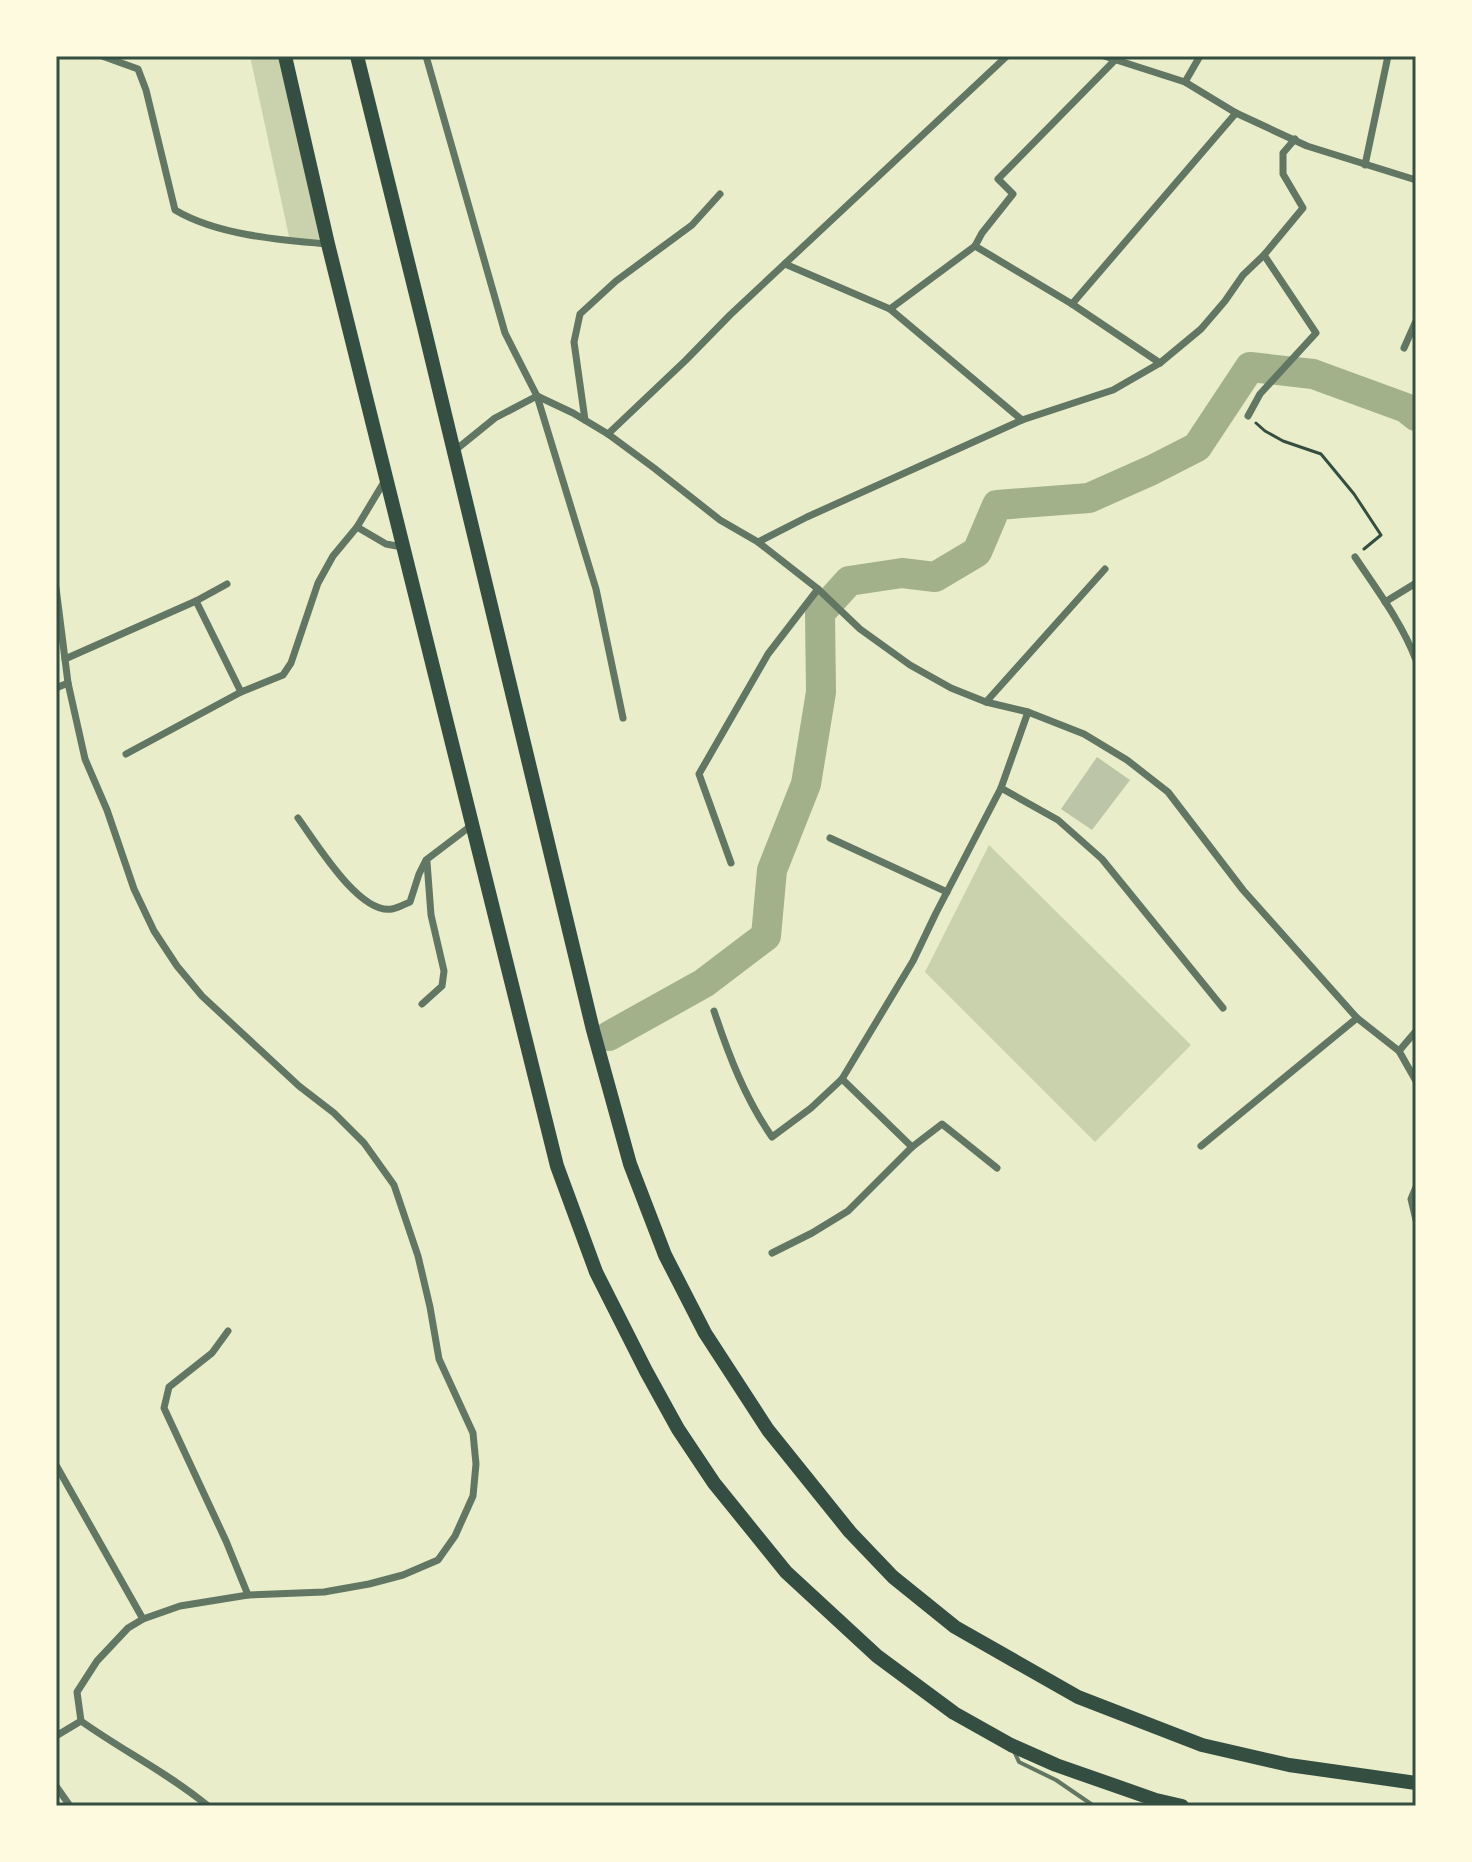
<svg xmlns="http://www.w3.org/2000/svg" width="1472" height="1862" viewBox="0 0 1472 1862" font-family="'Open Sans',sans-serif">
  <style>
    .green { fill: #cad2ad }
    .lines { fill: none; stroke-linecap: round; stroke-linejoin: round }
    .river { stroke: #a3b18a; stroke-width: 30 }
    .building { fill: #bcc5a7 }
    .path { stroke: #344e41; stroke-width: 3 }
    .service { stroke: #617663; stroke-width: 4 }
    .minor { stroke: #617663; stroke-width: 7 }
    .motorway { stroke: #344e41; stroke-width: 14 }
    .neatline { fill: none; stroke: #344e41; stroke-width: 3 }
  </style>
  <rect width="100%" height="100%" fill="#e9edc9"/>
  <g class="green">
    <path d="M250 56H285L328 244 290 241Z"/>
    <path d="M989 845 1191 1045 1095 1142 925 972Z"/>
  </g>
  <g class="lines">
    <path class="river" d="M609 1036 704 983 766 936 772 870 806 784 821 692 820 613 849 581 902 573 935 577 977 552 997 505 1089 498 1152 470 1197 447 1250 367 1313 374 1406 408 1416 416"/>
  </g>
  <path class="building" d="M1097 757 1130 780 1092 830 1061 809Z"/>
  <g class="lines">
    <path class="path" d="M1256 423 1265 431 1283 441 1321 454 1354 494 1381 535 1364 549"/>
    <path class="service" d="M1014 1751 1019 1762 1056 1780 1094 1806"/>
    <g class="minor">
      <path d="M102 56 138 69 146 90 175 210C217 235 279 240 327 244"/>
      <path d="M426 56 505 333 537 396 596 589 623 718"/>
      <path d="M1104 56 1185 82 1236 113 1307 146 1416 180"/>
      <path d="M1185 82 1200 56"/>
      <path d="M1365 165 1388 56"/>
      <path d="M975 246 982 233 1013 194 998 179 1116 59"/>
      <path d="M785 264 890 309 1022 420"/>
      <path d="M1072 304 1236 113"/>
      <path d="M890 309 975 246 1072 304 1160 363"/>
      <path d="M1404 348 1416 321"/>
      <path d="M537 396 573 413 608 434 654 468 720 520 758 542 818 589 860 629 910 665 951 688 986 702 1028 712 1084 734 1127 760 1168 792 1243 890 1357 1018 1399 1051 1416 1081"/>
      <path d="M1248 416 1260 394 1316 333 1264 255"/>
      <path d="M585 420 574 342 580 314 616 281 692 225 720 194"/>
      <path d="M608 434 686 360 730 315 1007 56"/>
      <path d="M453 452 495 418 537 396"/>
      <path d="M357 527 386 544 402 547"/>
      <path d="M758 542 807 517 1022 420 1113 390 1160 363 1201 329 1225 301 1243 275 1264 255 1303 208 1283 174V153L1295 139"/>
      <path d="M1355 557C1377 590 1402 623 1416 660"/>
      <path d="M56 588 68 683 85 759 107 810 134 889 154 931 177 966 202 996 299 1086 334 1113 364 1143 394 1185 418 1256 430 1307 439 1359 473 1433 476 1464 473 1496 455 1536 438 1560 403 1575 369 1584 324 1592 248 1595 180 1606 143 1619 128 1628 97 1661 77 1692 81 1721C123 1751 168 1773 208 1806"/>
      <path d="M1385 602 1416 583"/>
      <path d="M65 659 196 601 227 584"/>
      <path d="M56 688 68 683"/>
      <path d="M241 692 283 675 291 663 318 583 333 556 357 527 384 482"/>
      <path d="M986 702 1105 569"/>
      <path d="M126 754 241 692 196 601"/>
      <path d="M1001 788 1058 820 1102 859 1223 1008"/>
      <path d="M298 818C315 841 359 915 392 909 398 908 405 904 410 902L419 874 426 860 472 825"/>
      <path d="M830 838 947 892"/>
      <path d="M731 863 699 774 768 654 818 589"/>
      <path d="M422 1004 442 986 444 971 431 915 427 862"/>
      <path d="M714 1011C729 1056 745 1098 772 1137L811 1108 842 1079 913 961 936 913 1001 788 1028 712"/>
      <path d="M1399 1051 1416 1031"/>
      <path d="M842 1079 912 1147"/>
      <path d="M1201 1146 1357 1018"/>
      <path d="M1416 1187 1411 1199 1416 1220"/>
      <path d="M772 1253 812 1233 848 1211 912 1147 942 1124 997 1168"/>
      <path d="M228 1331 212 1353 169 1387 164 1408 226 1541 248 1595"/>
      <path d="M56 1465 143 1619"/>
      <path d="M56 1736 81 1721"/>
      <path d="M56 1786 70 1806"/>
    </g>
    <g class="motorway">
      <path d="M285 56 328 244 557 1166 596 1272 646 1371 678 1429 714 1483 786 1572 877 1656 954 1713 1011 1745 1056 1765 1156 1800 1182 1806"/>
      <path d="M357 56 424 327 593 1030 630 1164 665 1255 705 1333 768 1430 850 1532 893 1577 955 1627 1078 1697 1202 1745 1289 1765 1416 1783"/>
    </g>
  </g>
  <rect width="1472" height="1862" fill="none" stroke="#fefae0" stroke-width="116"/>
  <rect x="58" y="58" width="1356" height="1746" class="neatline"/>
</svg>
